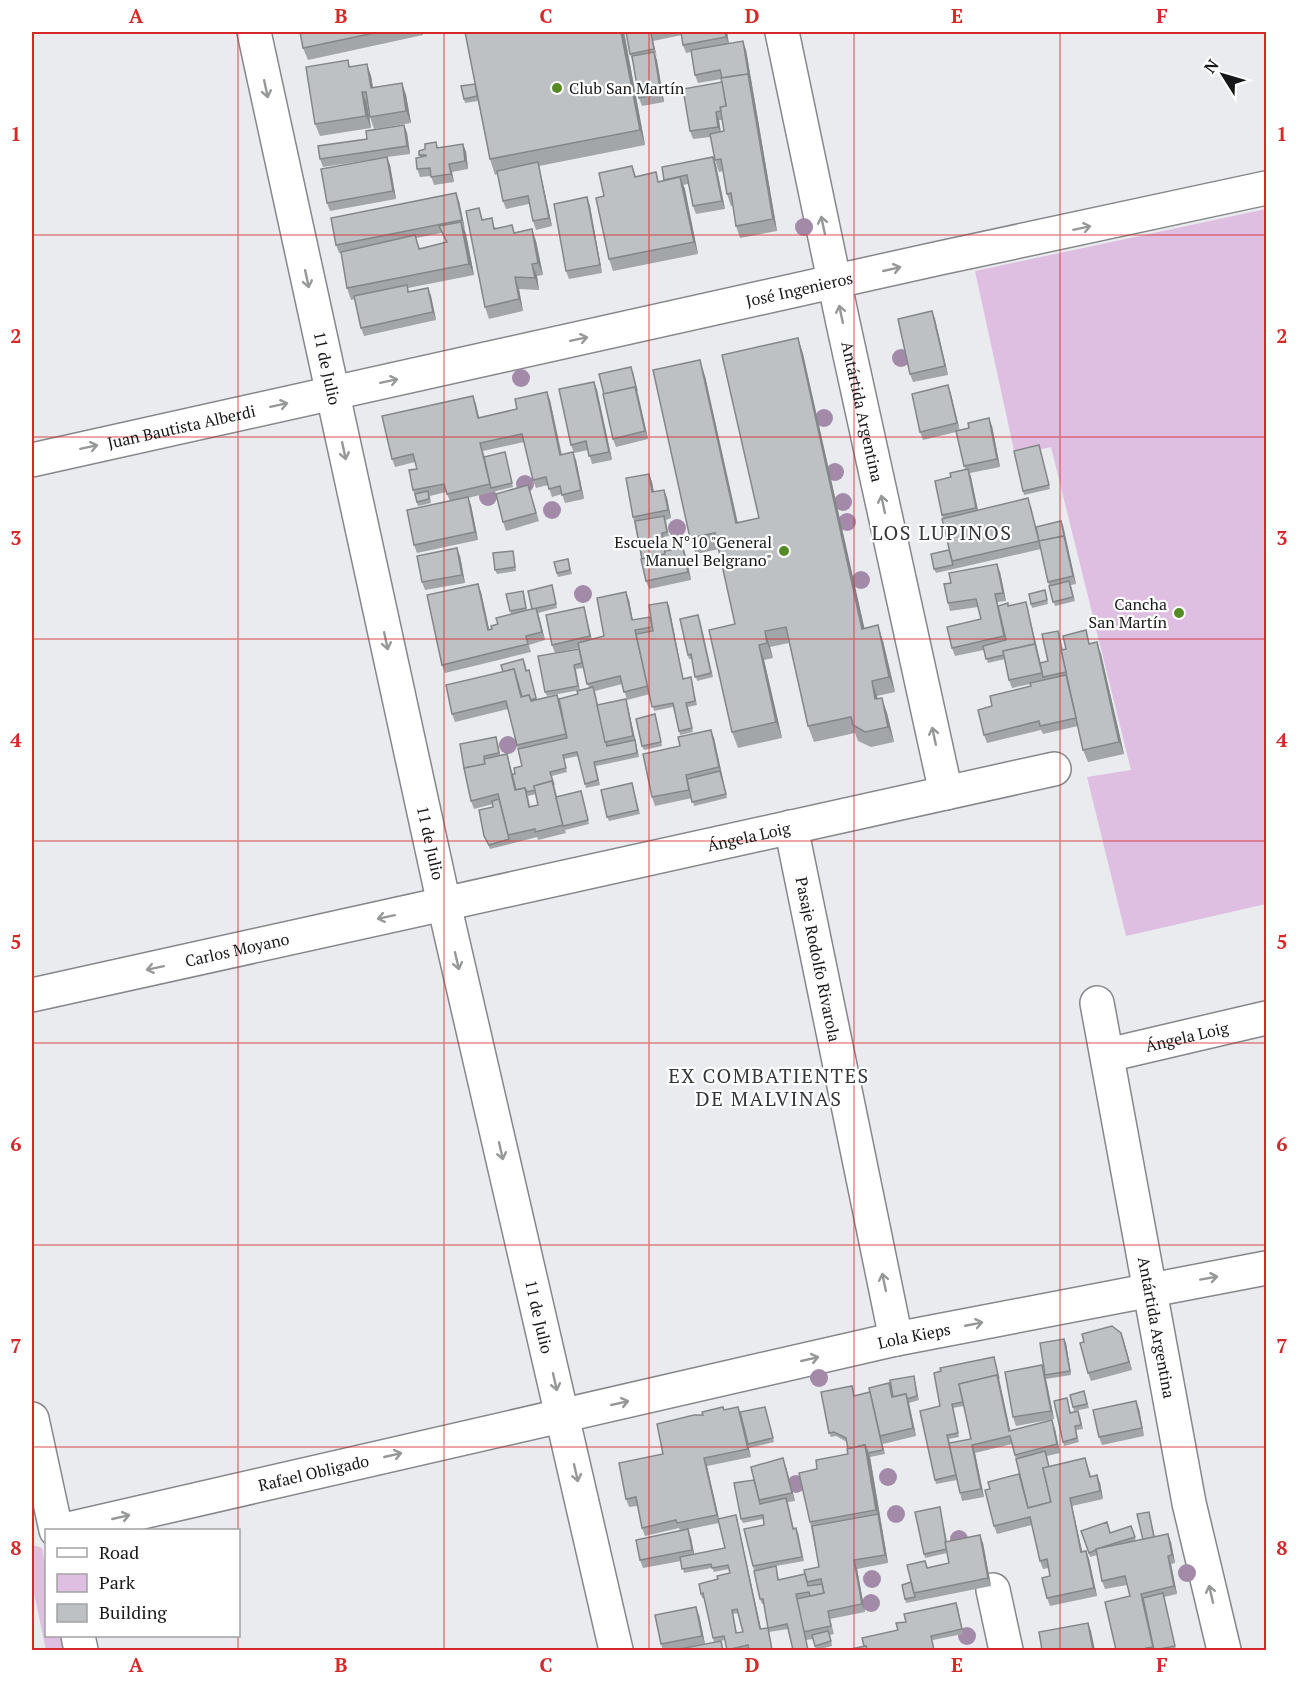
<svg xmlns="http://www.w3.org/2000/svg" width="1298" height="1682" viewBox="0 0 1298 1682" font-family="'PT Serif',serif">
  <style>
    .green { fill: #debfe1 }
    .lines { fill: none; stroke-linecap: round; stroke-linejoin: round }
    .minor-casing { stroke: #85878a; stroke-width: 36 }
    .minor { stroke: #fff; stroke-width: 33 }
    .tree { fill: #a38aa9 }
    .wall { fill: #a3a6a8; fill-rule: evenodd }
    .shaded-wall { fill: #848788 }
    .building { fill: #bdc1c3; stroke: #848788; stroke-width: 1.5; fill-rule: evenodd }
    .oneway { stroke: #969797 }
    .grid { fill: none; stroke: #d62828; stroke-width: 1.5; stroke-opacity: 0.55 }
    .poi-dot { fill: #548b25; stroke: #fff; stroke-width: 2 }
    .labels { text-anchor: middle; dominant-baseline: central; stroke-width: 4.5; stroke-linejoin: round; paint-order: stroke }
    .poi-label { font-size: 16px; fill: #161718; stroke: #fff; text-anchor: end }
    .street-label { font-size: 16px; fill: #161718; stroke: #fff }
    .quarter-label { font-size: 20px; letter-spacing: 1.5px; fill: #353639; stroke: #fff }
    .neatline { fill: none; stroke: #d62828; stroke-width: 2 }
    .grid-label { font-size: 20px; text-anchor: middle; font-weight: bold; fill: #d62828 }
  </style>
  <rect width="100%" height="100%" fill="#e9ebef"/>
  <g class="green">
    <path d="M1266 209V904L1126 936 1087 777 1131 770 1051 447 1015 455 975 271Z"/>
    <path d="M32 1545 42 1548 46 1571V1636H60L64 1650H46L32 1584Z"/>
  </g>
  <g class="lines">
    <g class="minor-casing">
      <g id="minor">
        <path id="s1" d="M254 32 444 904 616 1650"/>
        <path id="s2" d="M782 32 843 323 946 793"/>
        <path id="s3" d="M32 460 940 258 1266 188"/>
        <path id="s4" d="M791 827 896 1339"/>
        <path id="s5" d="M32 995 1054 769"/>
        <path id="s6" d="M1097 1003 1189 1503 1224 1650"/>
        <path id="s7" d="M1108 1055 1266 1018"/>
        <path d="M32 1419 56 1530"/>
        <path id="s8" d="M64 1530 896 1339 1266 1268"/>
        <path d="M993 1590 1006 1650"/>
        <path d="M78 1636 81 1650"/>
      </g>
    </g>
    <use href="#minor" class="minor"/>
  </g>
  <g class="tree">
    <circle cx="804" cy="227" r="9"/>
    <circle cx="901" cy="358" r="9"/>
    <circle cx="521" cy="378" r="9"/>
    <circle cx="824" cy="418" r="9"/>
    <circle cx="835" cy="472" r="9"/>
    <circle cx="525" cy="484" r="9"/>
    <circle cx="488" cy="497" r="9"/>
    <circle cx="843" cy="502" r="9"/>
    <circle cx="552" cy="510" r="9"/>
    <circle cx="847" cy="522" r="9"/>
    <circle cx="677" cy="528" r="9"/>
    <circle cx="861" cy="580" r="9"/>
    <circle cx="583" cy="594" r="9"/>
    <circle cx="508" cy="745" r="9"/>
    <circle cx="819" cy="1378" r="9"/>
    <circle cx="888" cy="1477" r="9"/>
    <circle cx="796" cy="1484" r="9"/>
    <circle cx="896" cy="1514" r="9"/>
    <circle cx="959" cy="1539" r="9"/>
    <circle cx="1187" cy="1573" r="9"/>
    <circle cx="872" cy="1579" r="9"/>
    <circle cx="871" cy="1603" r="9"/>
    <circle cx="967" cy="1636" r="9"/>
  </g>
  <g class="wall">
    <path d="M300 32H422L423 35 308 60 303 48Z"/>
    <path d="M465 32H624L645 145 539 166 552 226 536 230 533 221 529 204 506 209 503 201 498 174 495 175 490 159 478 101 465 103 464 99 475 84Z"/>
    <path d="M626 32H727L729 44 746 50 777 231 740 238 736 226 733 206H731L727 194 723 171 719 172 715 160 711 137 693 139 690 131 722 82 721 79 698 83 695 75 691 52 686 53 683 45 682 35 653 41 664 102 642 106 639 98 633 62 630 54ZM719 120H722L724 131 721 132Z"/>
    <path d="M348 60 350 67 371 76 373 87 402 83 406 95 411 123 374 129 370 117 368 104H367L371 128 320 136 315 124Z"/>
    <path d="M404 125 407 133 410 154 387 157 390 165 396 199 330 211 327 203 370 160 323 167 320 159Z"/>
    <path d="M436 142 438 148 463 144 466 152 468 169 452 172 454 182 434 185 431 176 420 177 417 169 420 157 419 155 425 149Z"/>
    <path d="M713 157 716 165 725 209 696 214 693 206 688 184 683 185 698 254 613 271 609 259 604 196 632 166 636 176 659 181 665 180Z"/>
    <path d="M587 197 590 206 602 273 569 279 566 271Z"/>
    <path d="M459 201 474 275 408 288 409 292 428 288 431 296 436 320 364 336 361 328 355 299 351 300 347 288 341 253H339L336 245ZM442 233 446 242 420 249 416 238Z"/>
    <path d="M484 220 496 228 515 233 536 241 543 275 537 276 539 290 519 289 523 311 489 319 485 307Z"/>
    <path d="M932 311 935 319 948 375 913 382 910 374Z"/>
    <path d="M798 338 803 354 864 628 883 641 895 692 877 696 878 699 887 713 894 742 871 747 858 741 855 733 814 742 808 726 789 643 770 647 773 658 764 660 782 738 738 748 732 732 735 624 719 549 696 554 690 538 705 376 738 523 759 518Z"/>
    <path d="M633 371 648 439 616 447 613 439Z"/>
    <path d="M594 382 597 390 612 460 592 464 588 450 574 453 571 445Z"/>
    <path d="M948 385 951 394 959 430 992 426 1000 467 970 473 978 510 1031 506 1036 527 1061 521 1076 584 1071 585 1075 601 1055 606 1048 582 1041 549 936 573 934 569 949 550 942 515 951 477 965 469 956 432 923 440 920 432Z"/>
    <path d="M473 396 479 418 517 409 550 400 562 455 576 460 584 499 565 503 562 494 552 497 548 485 536 488 533 480 524 442 483 451 485 457 505 452 513 487 468 498 471 505 478 540 417 553 414 545 450 501 446 492 430 496 431 503 418 506 413 490 417 469 415 462 395 467 392 459Z"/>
    <path d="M1040 449 1050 489 1024 495 1023 491Z"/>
    <path d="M649 474 652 482 654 492 664 490 667 498 671 518 666 520 669 536 663 537 666 551 683 548 686 556 691 580 649 589 646 581 633 517Z"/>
    <path d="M528 485 539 521 506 531 503 522Z"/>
    <path d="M514 555 516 571 497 574 495 570Z"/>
    <path d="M460 556 465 583 425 590 422 582Z"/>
    <path d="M568 559 572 574 558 577 554 562Z"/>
    <path d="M1000 572 1006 601 998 602V606H1027L1040 663 1048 661 1058 631 1063 650 1090 644 1101 654 1124 754 1088 762 1083 750 1078 726 1043 734 1041 730 987 743 984 735 992 706 1031 686 1030 684 1012 688 1009 680 1005 659 988 663 984 650 955 656 952 648 981 619 978 607 950 611 948 603Z"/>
    <path d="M553 589 557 608 538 613 545 640 529 645 531 652 445 673 442 665 481 592 489 629H492L498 624 511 614 510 611 523 591 527 610 532 609Z"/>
    <path d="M1045 590 1048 604 1032 608 1031 604Z"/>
    <path d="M629 600 633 620 650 617 669 606 683 679 692 681 697 705 688 707 693 732 680 735 673 707 654 711 650 694 627 700 622 684 595 691 598 705 626 699 628 707 639 757 596 766 600 785 586 788 578 756 564 759 567 772 552 776 557 796 582 795 589 824 565 830 566 833 538 840 537 837 490 849 484 836 493 807V804L474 809 471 801 464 768 498 742 500 755 507 754 513 774H515L522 766 508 709 455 722 452 714 525 663 527 671 529 670 530 675 537 700 557 695 559 699 578 694 589 688 583 668 576 669 580 690 547 696 545 692 579 649V648L555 653 552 645 586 615 591 639 604 636ZM536 794 538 805 530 806 528 796Z"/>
    <path d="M700 619 713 677 697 681 692 659H689L688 655Z"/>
    <path d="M655 714 662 746 644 750 642 746Z"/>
    <path d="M714 738 727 798 694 806 692 798 655 806 652 797Z"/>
    <path d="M632 783 640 814 609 821 607 817Z"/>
    <path d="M1121 1333 1132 1370 1091 1381 1088 1373Z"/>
    <path d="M1066 1343 1071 1375 1046 1379 1054 1419 1016 1426 1013 1417Z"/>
    <path d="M994 1357 1010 1430 1055 1429 1060 1453 1047 1456 1049 1466 1085 1458 1091 1476 1100 1483 1103 1499 1072 1506 1082 1551H1086L1089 1559 1097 1596 1050 1606 1047 1598 1050 1576 1049 1568 1043 1569 1040 1561 1032 1525 997 1534 994 1526 1021 1480 1012 1444 975 1453 984 1497 962 1501 957 1480 936 1484 935 1480 940 1406ZM964 1406 971 1439 950 1443 949 1439 959 1437 953 1408Z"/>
    <path d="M914 1376 919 1400 909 1403 916 1436 883 1444 882 1441 885 1454 870 1457 888 1563 857 1569 865 1612 830 1619 834 1634 830 1635 832 1646 816 1650 813 1639 806 1640V1639L788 1629 769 1632 749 1649 744 1650H727L725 1640 674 1650H663L661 1644 699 1615 705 1644 714 1642 704 1598H702L701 1594 718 1579 730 1573 729 1569 714 1572 712 1568 684 1573 681 1561 643 1568 640 1560 688 1529 691 1538 694 1554 725 1548 719 1523 680 1531 679 1528 645 1536 642 1528 637 1506 629 1507 626 1499 663 1454 703 1415 738 1407 751 1457 707 1466 719 1519H737L761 1629 768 1628 764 1603 762 1604 760 1599 772 1567 754 1571 753 1566 764 1525 763 1519 743 1523 741 1519 754 1480 786 1467 795 1501 788 1502 794 1529 798 1532 804 1561 776 1566 779 1580 805 1574 819 1567 810 1522 817 1469 848 1454V1449L847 1442 836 1436 831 1437 829 1433 853 1390 854 1396 870 1392 889 1383ZM738 1613 743 1632 737 1633 733 1614Z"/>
    <path d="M1084 1391 1089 1408 1074 1411 1073 1407Z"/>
    <path d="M1067 1398 1071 1413 1080 1415 1083 1429 1076 1430 1079 1442 1064 1446 1063 1442Z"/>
    <path d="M765 1407 774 1442 749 1448 748 1444Z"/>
    <path d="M1139 1409 1144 1436 1102 1445 1099 1437Z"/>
    <path d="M940 1507 947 1541 983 1543 991 1586 906 1603 905 1599 911 1582 925 1561 928 1568 949 1563 947 1553 925 1558 924 1554Z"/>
    <path d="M1149 1512 1155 1537 1171 1542 1175 1563 1171 1564 1177 1594 1164 1597 1176 1650H1116L1130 1596 1127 1585 1105 1589 1102 1581 1097 1555 1090 1557 1081 1531 1111 1533 1131 1526 1136 1541 1143 1540Z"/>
    <path d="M958 1607 963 1634 933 1640 864 1646 898 1630 906 1622Z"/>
  </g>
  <g class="shaded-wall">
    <path d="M621 32H624L645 145 640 130Z"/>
    <path d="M725 32H727L729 45 726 37Z"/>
    <path d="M651 33 657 57 654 49Z"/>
    <path d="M743 41 746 50 777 231 773 219Z"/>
    <path d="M654 52 657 60 664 102 661 94Z"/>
    <path d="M367 64 371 76 375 100 371 88Z"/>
    <path d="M402 83 406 95 411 123 406 111Z"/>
    <path d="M362 92 367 104 371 128 366 116Z"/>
    <path d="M716 112 719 120 721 135 718 127Z"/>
    <path d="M404 125 407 133 410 154 407 146Z"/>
    <path d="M463 144 466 152 468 169 465 161Z"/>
    <path d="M387 157 390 165 396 199 393 191Z"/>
    <path d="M713 157 716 165 725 209 722 201Z"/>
    <path d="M538 162 540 171 552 226 549 218Z"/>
    <path d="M449 164 452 172 454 182 451 174Z"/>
    <path d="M680 177 685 189 698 254 694 242Z"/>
    <path d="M456 193 459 201 465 229 462 220Z"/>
    <path d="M587 197 590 206 602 273 600 265Z"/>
    <path d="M461 222 466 234 474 275 469 264Z"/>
    <path d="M532 229 536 241 543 275 538 263Z"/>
    <path d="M532 264 537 276 539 290 535 278Z"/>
    <path d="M515 277 519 289 523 311 519 299Z"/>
    <path d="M428 288 431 296 436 320 433 312Z"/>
    <path d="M932 311 935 319 948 375 945 366Z"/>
    <path d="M798 338 803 354 868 644 862 629Z"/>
    <path d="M700 360 705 376 741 539 736 523Z"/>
    <path d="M594 382 597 390 612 460 609 452Z"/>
    <path d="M948 385 951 394 960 431 957 423Z"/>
    <path d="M635 387 638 395 648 439 645 431Z"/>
    <path d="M547 392 550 400 563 463 560 455Z"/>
    <path d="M473 396 476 404 481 426 478 418Z"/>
    <path d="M989 418 992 426 1000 467 997 459Z"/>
    <path d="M573 452 576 460 584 499 581 490Z"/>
    <path d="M968 469 971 477 979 516 976 508Z"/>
    <path d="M649 474 652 482 655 500 652 492Z"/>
    <path d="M664 490 667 498 671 518 668 510Z"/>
    <path d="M468 497 471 505 478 540 475 532Z"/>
    <path d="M1061 521 1063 525 1076 584 1073 576Z"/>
    <path d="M457 548 460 556 465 583 462 575Z"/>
    <path d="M683 548 686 556 691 580 688 572Z"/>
    <path d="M997 564 1000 572 1006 601 1003 593Z"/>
    <path d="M478 584 481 592 491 638 488 630Z"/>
    <path d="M626 592 629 600 634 628 632 620Z"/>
    <path d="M667 602 669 606 684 683 683 679Z"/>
    <path d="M1026 602 1027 606 1045 681 1042 673Z"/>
    <path d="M584 607 586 615 593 644 590 636Z"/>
    <path d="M536 608 539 616 545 640 542 632Z"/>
    <path d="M878 625 883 641 895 692 889 677Z"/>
    <path d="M765 631 770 647 773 658 767 643Z"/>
    <path d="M1097 642 1101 654 1124 754 1119 742Z"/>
    <path d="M759 645 764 660 782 738 776 722Z"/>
    <path d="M872 681 877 696 881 715 875 699Z"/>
    <path d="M882 698 887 713 894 742 888 727Z"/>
    <path d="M626 699 628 707 639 757 633 736Z"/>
    <path d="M711 730 714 738 727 798 719 767Z"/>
    <path d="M1121 1333 1124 1341 1132 1370 1129 1362Z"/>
    <path d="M1064 1339 1066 1343 1071 1375 1070 1371Z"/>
    <path d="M994 1357 1000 1383 1012 1439 1009 1431Z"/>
    <path d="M1042 1365 1046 1379 1054 1419 1051 1411Z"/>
    <path d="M906 1394 909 1403 916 1436 913 1428Z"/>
    <path d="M1136 1401 1139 1409 1144 1436 1142 1428Z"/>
    <path d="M738 1407 741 1416 751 1457 748 1449Z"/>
    <path d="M1052 1420 1055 1429 1060 1453 1057 1444Z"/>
    <path d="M865 1445 870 1457 881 1522 876 1510Z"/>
    <path d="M972 1445 975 1453 984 1497 981 1489Z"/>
    <path d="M704 1458 707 1466 720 1523 717 1515Z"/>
    <path d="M783 1458 786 1467 795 1501 792 1493Z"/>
    <path d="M1097 1475 1100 1483 1103 1499 1100 1491Z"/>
    <path d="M1070 1498 1072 1506 1084 1560 1081 1552Z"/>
    <path d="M878 1514 881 1522 888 1563 885 1555Z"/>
    <path d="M736 1515 737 1519 762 1633 760 1629Z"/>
    <path d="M688 1529 691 1538 695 1558 692 1550Z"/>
    <path d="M1168 1534 1171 1542 1175 1563 1172 1555Z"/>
    <path d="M980 1535 983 1543 991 1586 988 1578Z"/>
    <path d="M1086 1551 1089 1559 1097 1596 1094 1588Z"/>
    <path d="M1168 1556 1171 1564 1177 1594 1174 1586Z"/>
    <path d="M854 1560 857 1569 865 1612 862 1604Z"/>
    <path d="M696 1607 699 1615 705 1644 702 1636Z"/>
    <path d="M1088 1623 1091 1631 1095 1650H1093Z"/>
  </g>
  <g class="building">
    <path d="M300 32H379L303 48Z"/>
    <path d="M465 32H621L640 130 490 159Z"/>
    <path d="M626 32H656L651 33 654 49 630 54Z"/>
    <path d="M681 32H725L726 37 683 45Z"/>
    <path d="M743 41 749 78 748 74 722 78 720 70 695 75 691 50Z"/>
    <path d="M654 52 661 94 639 98 632 56Z"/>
    <path d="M348 60 349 67 367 64 371 88 402 83 406 111 370 117 366 92H362L366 116 315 124 306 67Z"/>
    <path d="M748 74 773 219 736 226 731 193 727 194 721 159 715 160 710 134 724 131 720 107 726 106 721 78Z"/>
    <path d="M722 82 726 106 720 107 721 111 716 112 718 127 690 131 683 89Z"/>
    <path d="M475 84 477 96 464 99 461 86Z"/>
    <path d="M404 125 407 146 320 159 318 146 367 139 366 131Z"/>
    <path d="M436 142 437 148 463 144 465 161 449 164 451 174 431 177 430 168 417 169 416 158 426 156V155H419V151L425 149V144Z"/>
    <path d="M387 157 393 191 327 203 321 169Z"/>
    <path d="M713 157 722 201 693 206 687 175 664 180 662 167Z"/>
    <path d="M538 162 549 218 533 221 528 196 503 201 497 171Z"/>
    <path d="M632 166 635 177 656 172 658 182 680 177 694 242 609 259 596 198 604 196 599 173Z"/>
    <path d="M456 193 462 220 336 245 331 218Z"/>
    <path d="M587 197 600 265 566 271 554 204Z"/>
    <path d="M479 208 482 220 492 218 494 229 512 225 514 233 532 229 538 263 532 264 535 278 515 277 519 299 485 307 466 211Z"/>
    <path d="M461 222 469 264 347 288 341 252 415 235 419 249 447 242 439 226Z"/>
    <path d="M407 285 408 292 428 288 433 312 361 328 354 296Z"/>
    <path d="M932 311 945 366 910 374 898 319Z"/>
    <path d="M798 338 862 629 878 625 889 677 872 681 875 699 882 698 888 727 865 732 853 725 851 717 808 726 786 627 765 631 767 643 759 645 776 722 732 732 709 630 735 624 715 533 690 538 653 370 700 360 736 523 759 518 722 355Z"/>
    <path d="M631 367 637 391 635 387 604 394 599 374Z"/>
    <path d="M594 382 609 452 589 456 586 441 571 445 559 389Z"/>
    <path d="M948 385 957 423 920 432 912 394Z"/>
    <path d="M635 387 645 431 613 439 603 394Z"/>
    <path d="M547 392 560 455 573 452 581 490 562 495 560 486 549 489 546 477 533 480 522 434 480 443 490 484 447 494 444 484 413 490 409 470 417 469 413 454 392 459 382 416 473 396 478 418 517 409 515 399Z"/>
    <path d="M989 418 997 459 964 466 956 431 969 428 968 423Z"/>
    <path d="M1039 445 1049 485 1023 491 1014 451Z"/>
    <path d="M505 452 512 483 491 488 484 457Z"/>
    <path d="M968 469 976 508 942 515 935 481 951 477 950 473Z"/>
    <path d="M649 474 652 492 664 490 668 510 633 517 626 478Z"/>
    <path d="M528 485 536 513 503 522 496 494Z"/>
    <path d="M428 491 429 499 417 502 415 494Z"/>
    <path d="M468 497 475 532 414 545 407 510Z"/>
    <path d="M1028 498 1039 541 952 561 942 519Z"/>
    <path d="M664 516 667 532 662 533 665 554 642 559 635 521Z"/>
    <path d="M1061 521 1065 540 1064 536 1039 541 1036 527Z"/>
    <path d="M1064 536 1073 576 1048 582 1039 541Z"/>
    <path d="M457 548 462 575 422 582 417 556Z"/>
    <path d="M683 548 688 572 646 581 641 559 665 554V551Z"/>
    <path d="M949 550 953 565 934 569 931 554Z"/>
    <path d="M513 551 515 567 495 570 493 553Z"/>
    <path d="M568 559 570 570 557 573 554 562Z"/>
    <path d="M997 564 1003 593 995 594 1004 636 952 648 947 627 981 619 976 599 948 603 944 584 951 583 949 573Z"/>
    <path d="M1069 581 1073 597 1053 602 1049 586Z"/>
    <path d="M478 584 488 630 492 629 491 626 498 624 496 618 536 608 542 632 526 636 528 644 442 665 427 595Z"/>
    <path d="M552 585 556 604 532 609 528 591Z"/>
    <path d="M1045 590 1047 600 1031 604 1029 594Z"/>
    <path d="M523 591 526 608 510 611 506 594Z"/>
    <path d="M626 592 632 620 650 617 652 627 635 630 648 686 624 692 620 676 587 684 578 643 604 636 597 598Z"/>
    <path d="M667 602 683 679 691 677 695 701 686 703 692 728 679 731 673 703 652 707 636 634 653 631 649 605Z"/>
    <path d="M1026 602 1036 648 1035 644 1003 651 1004 655 986 659 983 646 1006 640 998 606 1008 603V606Z"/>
    <path d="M584 607 590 636 552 645 546 615Z"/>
    <path d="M698 615 711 673 695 677 691 654 688 655 680 619Z"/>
    <path d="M1086 630 1089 644 1097 642 1119 742 1083 750 1061 650 1066 649 1063 636Z"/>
    <path d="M1058 631 1062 650H1061L1066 672 1043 677 1040 663 1048 661 1042 634Z"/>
    <path d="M1035 644 1042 673 1009 680 1003 651Z"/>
    <path d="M579 649 582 663 574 665 578 686 545 692 538 656Z"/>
    <path d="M523 659 526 671 529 670 536 698 531 700 529 695 522 697 514 669 503 672 501 665Z"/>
    <path d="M514 669 521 697 529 695 531 701 557 695 566 734 517 745 506 701 452 714 446 685Z"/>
    <path d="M1066 675 1076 718 1040 726 1039 721 984 735 978 710 992 706 990 696 1031 686 1030 683Z"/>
    <path d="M593 687 607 746 635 740 637 753 594 762 598 780 585 784 577 752 563 755 566 768 550 772 554 785 552 781 534 786 535 790 527 792 525 788 516 790 512 774H515L514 768 522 766 518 749 567 738 559 699 578 694 577 691Z"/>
    <path d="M626 699 633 736 605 742 597 705Z"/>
    <path d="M655 714 661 742 642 746 636 719Z"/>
    <path d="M711 730 719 767 686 775 689 790 652 797 643 754 680 746 678 737Z"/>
    <path d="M496 737 499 753 484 756 485 764 464 768 460 744Z"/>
    <path d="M507 754 515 790 525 788 529 807 538 805 534 786 552 781 563 825 535 832V829L508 835 498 794 471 801 464 768 485 764 484 759Z"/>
    <path d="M720 771 726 794 692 802 687 779Z"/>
    <path d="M632 783 638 810 607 817 601 790Z"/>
    <path d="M581 791 588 820 563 826 556 797Z"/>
    <path d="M499 799 509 839 489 845 484 836 479 810 493 807 492 801Z"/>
    <path d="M1112 1326 1121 1333 1129 1362 1088 1373 1080 1343 1084 1342 1082 1334Z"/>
    <path d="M1064 1339 1070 1371 1045 1375 1040 1343Z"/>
    <path d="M994 1357 999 1379 997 1375 959 1384 963 1402 952 1404 958 1433 947 1435 956 1475 935 1480 920 1411 940 1406 934 1373 941 1371 940 1368Z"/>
    <path d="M1042 1365 1051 1411 1013 1417 1005 1372Z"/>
    <path d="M997 1375 1009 1431 1052 1420 1057 1444 1015 1455 1010 1436 972 1445 981 1489 960 1493 949 1443 971 1439 959 1384Z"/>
    <path d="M914 1376 917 1396 907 1399 906 1394 893 1397 890 1380Z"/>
    <path d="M889 1383 892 1397 906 1394 913 1428 880 1436 869 1388Z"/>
    <path d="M852 1386 854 1396 870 1392 883 1450 868 1453 865 1445 848 1449 846 1438 834 1432 829 1433 821 1392Z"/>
    <path d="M1084 1391 1087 1404 1073 1407 1070 1395Z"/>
    <path d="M1067 1398 1070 1413 1078 1411 1081 1425 1075 1426 1077 1438 1063 1442 1054 1401Z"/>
    <path d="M1136 1401 1142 1428 1099 1437 1093 1410Z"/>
    <path d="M723 1407 724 1410 738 1407 748 1449 704 1458 717 1515 677 1523 676 1520 642 1528 636 1497 626 1499 619 1463 663 1454 657 1424 694 1415H703L702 1412Z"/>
    <path d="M765 1407 773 1438 748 1444 740 1412Z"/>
    <path d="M865 1445 876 1510 810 1522 799 1473 817 1469 816 1460 848 1454 847 1449Z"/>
    <path d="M1045 1451 1049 1467 1043 1468 1051 1502 1028 1508 1016 1459Z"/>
    <path d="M783 1458 792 1493 759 1500 751 1467Z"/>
    <path d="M1085 1458 1090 1477 1097 1475 1100 1491 1070 1498 1081 1552 1086 1551 1094 1588 1047 1598 1042 1578 1050 1576 1047 1559 1040 1561 1030 1517 994 1526 985 1490 990 1489 988 1482 1019 1474 1028 1508 1051 1502 1043 1468Z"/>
    <path d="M754 1480 760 1504 786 1498 793 1529 796 1528 802 1557 753 1566 744 1529 764 1525 763 1515 741 1519 734 1483Z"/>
    <path d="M940 1507 947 1549 924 1554 915 1512Z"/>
    <path d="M1149 1512 1154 1537 1143 1540 1137 1514Z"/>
    <path d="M878 1514 885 1555 854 1560 862 1604 828 1611 831 1626 803 1632 796 1599 824 1593 821 1579 807 1582 804 1570 819 1567 812 1526Z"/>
    <path d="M736 1515 760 1629 768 1628 763 1599H760L754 1571 776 1566 778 1580 805 1574 808 1586 822 1584 824 1593 810 1596 809 1592 796 1594 808 1650H793L787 1624 768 1628 772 1650H749L748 1645 727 1650 724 1636 713 1638 703 1593 701 1594 699 1584 718 1579 717 1576 730 1573 728 1565 712 1568 711 1564 682 1569 680 1557 725 1548 718 1519ZM737 1609 743 1632 736 1633 732 1610Z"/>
    <path d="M1107 1522 1110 1533 1131 1526 1135 1537 1096 1549V1550L1089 1553 1081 1531Z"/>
    <path d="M688 1529 692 1550 640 1560 636 1540Z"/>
    <path d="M1168 1534 1172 1555 1168 1556 1174 1586 1141 1594 1153 1647 1146 1648 1147 1650H1116L1105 1602 1130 1596 1125 1576 1102 1581 1096 1549Z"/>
    <path d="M980 1535 988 1578 914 1593 907 1565 925 1561 927 1568 949 1563 945 1542Z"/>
    <path d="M911 1582 915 1597 905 1599 902 1585Z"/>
    <path d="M1163 1593 1175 1646 1154 1650 1143 1598Z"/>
    <path d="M956 1603 962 1629 931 1636 934 1650H867L866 1646H864L862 1638 898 1630 896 1623 906 1622 904 1614Z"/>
    <path d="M696 1607 702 1636 661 1644 655 1615Z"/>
    <path d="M1088 1623 1093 1650H1042L1039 1632Z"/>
    <path d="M828 1631 831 1641 815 1646 812 1635Z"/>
    <path d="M721 1641 723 1650H674Z"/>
    <path d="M866 1646 867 1650H846Z"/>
  </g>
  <defs><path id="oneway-shaft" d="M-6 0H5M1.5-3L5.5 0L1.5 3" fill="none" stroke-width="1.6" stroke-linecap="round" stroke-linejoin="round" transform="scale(1.5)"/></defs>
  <g class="oneway">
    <use href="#oneway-shaft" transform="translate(266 89) rotate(78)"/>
    <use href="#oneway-shaft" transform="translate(823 225) rotate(-102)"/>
    <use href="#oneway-shaft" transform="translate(1082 228) rotate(-12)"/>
    <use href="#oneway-shaft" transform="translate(892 269) rotate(-13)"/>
    <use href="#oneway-shaft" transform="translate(307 279) rotate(78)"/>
    <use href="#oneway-shaft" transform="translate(841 314) rotate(-102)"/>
    <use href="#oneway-shaft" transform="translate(579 339) rotate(-12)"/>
    <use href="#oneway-shaft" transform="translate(389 381) rotate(-12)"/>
    <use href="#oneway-shaft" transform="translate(279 405) rotate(-12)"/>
    <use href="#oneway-shaft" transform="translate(89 447) rotate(-12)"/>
    <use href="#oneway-shaft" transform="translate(344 451) rotate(78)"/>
    <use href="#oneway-shaft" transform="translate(883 504) rotate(-102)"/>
    <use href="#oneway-shaft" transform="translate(386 641) rotate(78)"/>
    <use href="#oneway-shaft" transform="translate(934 736) rotate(-102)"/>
    <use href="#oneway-shaft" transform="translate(386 917) rotate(168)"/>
    <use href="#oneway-shaft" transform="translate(457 961) rotate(77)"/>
    <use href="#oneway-shaft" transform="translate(155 968) rotate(168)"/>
    <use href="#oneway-shaft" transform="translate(501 1151) rotate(77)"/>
    <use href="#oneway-shaft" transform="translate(1209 1278) rotate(-10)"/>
    <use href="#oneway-shaft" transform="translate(884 1282) rotate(-102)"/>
    <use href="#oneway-shaft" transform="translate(974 1324) rotate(-11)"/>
    <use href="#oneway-shaft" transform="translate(810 1359) rotate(-13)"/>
    <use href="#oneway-shaft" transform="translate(555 1382) rotate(77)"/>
    <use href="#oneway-shaft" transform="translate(620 1403) rotate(-13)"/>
    <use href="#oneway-shaft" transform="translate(393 1455) rotate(-13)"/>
    <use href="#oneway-shaft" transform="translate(576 1473) rotate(77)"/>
    <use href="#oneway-shaft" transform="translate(121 1517) rotate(-13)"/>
    <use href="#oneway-shaft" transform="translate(1211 1594) rotate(-103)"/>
  </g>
  <path class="grid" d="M238 32V1530M444 32V1650M649 32V1650M854 32V1650M1060 32V1650M32 235H1266M32 437H1266M32 639H1266M32 841H1266M32 1043H1266M32 1245H1266M32 1447H1266M238 1636V1650"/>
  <g class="poi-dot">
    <circle cx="557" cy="88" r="6"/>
    <circle cx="784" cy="551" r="6"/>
    <circle cx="1179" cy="613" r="6"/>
  </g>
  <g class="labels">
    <g class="poi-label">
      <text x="569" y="88" text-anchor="start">Club San Martín</text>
      <text x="772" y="542">Escuela N°10 "General<tspan x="772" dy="18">Manuel Belgrano"</tspan></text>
      <text x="1167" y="604">Cancha<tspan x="1167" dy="18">San Martín</tspan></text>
    </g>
    <g class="street-label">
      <text stroke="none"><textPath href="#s3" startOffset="786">José Ingenieros</textPath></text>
      <text stroke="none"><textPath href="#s1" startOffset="344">11 de Julio</textPath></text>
      <text stroke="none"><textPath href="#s2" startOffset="388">Antártida Argentina</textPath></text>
      <text stroke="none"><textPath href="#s3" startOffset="153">Juan Bautista Alberdi</textPath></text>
      <text stroke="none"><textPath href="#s5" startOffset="734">Ángela Loig</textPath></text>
      <text stroke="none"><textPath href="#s1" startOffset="830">11 de Julio</textPath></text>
      <text stroke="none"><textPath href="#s5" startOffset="210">Carlos Moyano</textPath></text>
      <text stroke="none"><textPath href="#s4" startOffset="135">Pasaje Rodolfo Rivarola</textPath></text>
      <text stroke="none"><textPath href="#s7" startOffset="81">Ángela Loig</textPath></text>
      <text stroke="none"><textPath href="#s1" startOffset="1316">11 de Julio</textPath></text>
      <text stroke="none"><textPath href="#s6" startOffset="330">Antártida Argentina</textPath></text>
      <text stroke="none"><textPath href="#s8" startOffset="872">Lola Kieps</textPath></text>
      <text stroke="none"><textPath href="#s8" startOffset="256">Rafael Obligado</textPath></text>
    </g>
    <g class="quarter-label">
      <text x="942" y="532">LOS LUPINOS</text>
      <text x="769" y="1075">EX COMBATIENTES<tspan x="769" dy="23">DE MALVINAS</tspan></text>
    </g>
  </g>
  <rect width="1298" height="1682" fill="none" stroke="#ffffff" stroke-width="66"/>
  <rect x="45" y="1529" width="195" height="108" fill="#ffffff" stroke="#a2a2a3" stroke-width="1.5"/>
  <rect x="57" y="1548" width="30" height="9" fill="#ffffff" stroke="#a2a2a3" stroke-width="1.5"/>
  <text x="99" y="1559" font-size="18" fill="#161718">Road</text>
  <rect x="57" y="1574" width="30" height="18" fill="#debfe1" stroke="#a2a2a3" stroke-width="1.5"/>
  <text x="99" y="1589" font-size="18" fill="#161718">Park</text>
  <rect x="57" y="1604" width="30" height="18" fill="#bdc1c3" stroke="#a2a2a3" stroke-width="1.5"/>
  <text x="99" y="1619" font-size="18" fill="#161718">Building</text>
  <g transform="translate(1223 75) rotate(307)" stroke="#ffffff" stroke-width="4.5" paint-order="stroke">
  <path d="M0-4.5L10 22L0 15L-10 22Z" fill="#161718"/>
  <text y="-9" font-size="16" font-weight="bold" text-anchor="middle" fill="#161718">N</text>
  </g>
  <rect x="33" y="33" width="1232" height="1616" class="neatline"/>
  <g class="grid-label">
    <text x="136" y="23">A</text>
    <text x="341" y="23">B</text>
    <text x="546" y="23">C</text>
    <text x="752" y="23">D</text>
    <text x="957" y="23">E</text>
    <text x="1162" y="23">F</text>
    <text x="16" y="141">1</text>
    <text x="1282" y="141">1</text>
    <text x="16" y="343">2</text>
    <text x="1282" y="343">2</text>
    <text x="16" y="545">3</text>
    <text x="1282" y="545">3</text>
    <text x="16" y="747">4</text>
    <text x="1282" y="747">4</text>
    <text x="16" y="949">5</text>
    <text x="1282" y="949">5</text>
    <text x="16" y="1151">6</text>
    <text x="1282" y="1151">6</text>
    <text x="16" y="1353">7</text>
    <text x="1282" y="1353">7</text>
    <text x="16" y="1555">8</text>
    <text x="1282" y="1555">8</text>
    <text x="136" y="1672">A</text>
    <text x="341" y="1672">B</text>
    <text x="546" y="1672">C</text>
    <text x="752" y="1672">D</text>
    <text x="957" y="1672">E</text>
    <text x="1162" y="1672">F</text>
  </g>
</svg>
